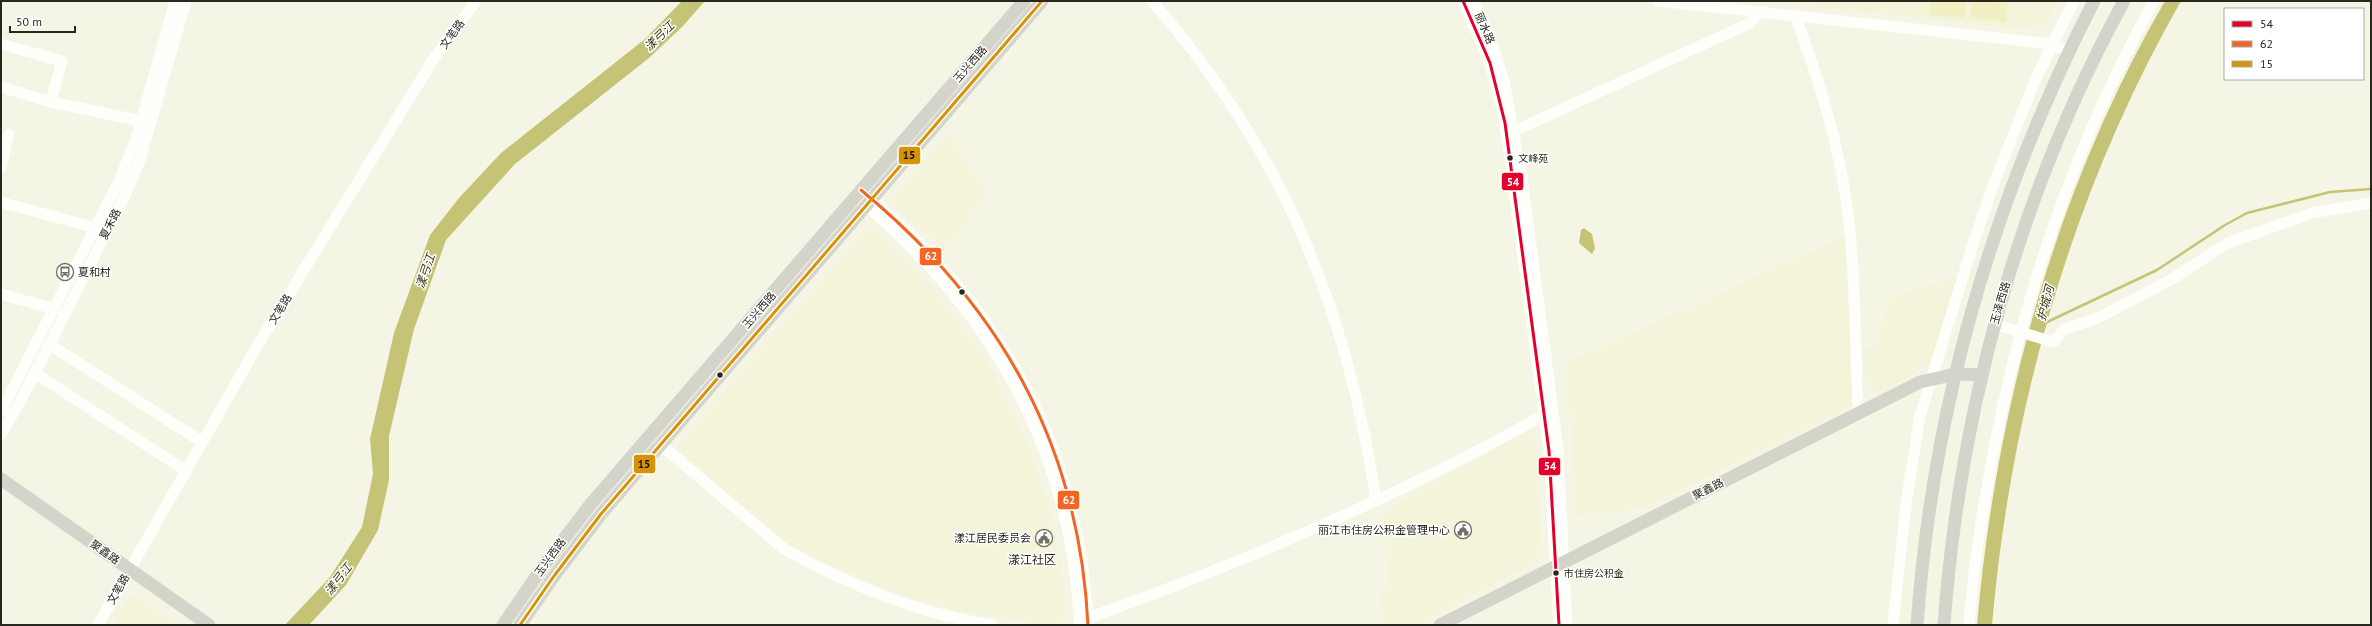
<svg xmlns="http://www.w3.org/2000/svg" width="2372" height="626" viewBox="0 0 2372 626" font-family="'PT Sans','Noto Sans SC',sans-serif">
  <style>
    .built { fill: #f3f4da }
    .green { fill: #f0f0c2 }
    .water { fill: #c5c376 }
    .lines { fill: none; stroke-linecap: round; stroke-linejoin: round }
    .stream { stroke: #c5c376; stroke-width: 2.5 }
    .minor { stroke: #fefefb; stroke-width: 11 }
    .major { stroke: #d4d4cb; stroke-width: 13 }
    .bus-1-casing { stroke: #fff; stroke-width: 6 }
    .bus-2-casing { stroke: #fff; stroke-width: 6 }
    .bus-3-casing { stroke: #fff; stroke-width: 6 }
    .bus-1 { stroke: #e4002b; stroke-width: 3 }
    .bus-2 { stroke: #f26522; stroke-width: 3 }
    .bus-3 { stroke: #d89304; stroke-width: 3 }
    .bus-dot { fill: #28281e; stroke: #fff; stroke-width: 1.5 }
    .labels { text-anchor: middle; dominant-baseline: central; stroke-width: 3; stroke-linejoin: round; paint-order: stroke }
    .bus-label { font-size: 10px; fill: #28281e; stroke: #fff; text-anchor: start }
    .street-label { font-size: 11px; fill: #28281e; stroke: #fff }
    .poi-label { font-size: 11px; fill: #28281e; stroke: #fff; text-anchor: end }
    .water-label { font-size: 12px; font-style: italic; fill: #373609; stroke: #fff }
    .neighbourhood-label { font-size: 12px; fill: #28281e; stroke: #fff }
    .line-badge { stroke: #fff; stroke-width: 1.5 }
    .badge-label { font-size: 11px; text-anchor: middle; font-weight: bold; fill: #fff }
    .pale-badge-label { font-size: 11px; text-anchor: middle; font-weight: bold; fill: #111 }
  </style>
  <rect width="100%" height="100%" fill="#f5f5e6"/>
  <g class="built">
    <path d="M1766 1H2058L2046 24 2037 30Z"/>
    <path d="M948 133 987 192 945 250 897 205 896 193Z"/>
    <path d="M874 232 883 238 919 273 955 316 987 362 1012 407 1031 452 1053 521 1063 583 1066 616 1062 622 1054 624 1028 622 948 609 905 596 833 566 788 543 679 451V444L862 233Z"/>
    <path d="M1845 236 1853 406 1812 425 1642 510 1632 506 1626 511 1576 515 1567 363Z"/>
    <path d="M1952 278 1956 279 1954 292 1931 365 1878 392 1866 385 1865 348 1876 347 1890 298Z"/>
    <path d="M1531 429 1534 434 1542 549 1537 560 1417 625H1382L1381 591 1388 589 1384 511Z"/>
    <path d="M129 597 139 598 177 625H114Z"/>
  </g>
  <g class="green">
    <path d="M1930 1H1966L1965 18 1929 15Z"/>
    <path d="M1972 1 2008 3 2006 22 1970 18Z"/>
  </g>
  <g class="water">
    <path d="M682 1H705L682 27 649 58 515 164 446 240 414 329 389 436V480L378 530 346 585 309 625H285L330 577 362 527 373 474 370 439 394 333 430 235 459 198 501 153 645 39Z"/>
    <path d="M2165 1H2181C2072 192 2011 406 1992 625H1977C1996 408 2055 190 2165 1Z"/>
    <path d="M1584 228 1592 234 1595 248 1592 254 1579 243 1581 230Z"/>
  </g>
  <g class="lines">
    <path class="stream" d="M2045 323 2157 270 2225 225 2247 213 2330 192 2371 189"/>
    <g class="minor">
      <path d="M1152 1C1282 150 1347 307 1376 500"/>
      <path d="M1463 1 1490 63 1505 123 1549 451 1559 625"/>
      <path d="M1474 1 1491 41 1504 81 1523 185 1558 450 1567 625"/>
      <path d="M1658 1 2043 43 2069 51"/>
      <path d="M1795 16C1819 78 1838 141 1847 206 1856 274 1855 344 1858 413"/>
      <path d="M1 44 62 61 51 102"/>
      <path d="M1 87 51 102 141 121"/>
      <path d="M1514 131 1750 23 1760 12"/>
      <path d="M1 167 9 134"/>
      <path d="M861 190C1000 305 1079 444 1088 625"/>
      <path d="M861 201C993 312 1071 451 1080 625"/>
      <path d="M4 203 96 228"/>
      <path d="M1 294 55 309"/>
      <path d="M1994 324 2053 342 2065 329 2098 318 2172 279 2228 243 2312 213 2371 203"/>
      <path d="M49 344 202 442"/>
      <path d="M35 373 186 471"/>
      <path d="M1 412 120 179 138 133 175 1"/>
      <path d="M1 434 20 402 121 204 140 160 186 1"/>
      <path d="M661 445 784 549C849 585 919 614 992 625"/>
      <path d="M1088 618C1245 562 1399 496 1544 415"/>
      <path d="M98 625 259 343 433 60 476 1"/>
      <path d="M1893 625 1906 504 1920 416 1974 241 1996 178 2037 76 2074 1"/>
      <path d="M1969 625C1973 566 1983 507 1994 449 2024 291 2076 142 2154 1"/>
    </g>
    <g class="major">
      <path d="M1 479 209 625"/>
      <path d="M503 625 542 568 590 505 1024 1"/>
      <path d="M520 625 554 576 601 514 1042 1"/>
      <path d="M1440 625 1920 382 1956 374 1981 375"/>
      <path d="M1917 625C1933 403 1993 198 2094 1"/>
      <path d="M1944 625C1960 407 2019 193 2124 1"/>
    </g>
    <g class="bus-1-casing">
      <path id="bus-1" d="M1463 1 1490 63 1505 123 1549 451 1559 625"/>
    </g>
    <g class="bus-2-casing">
      <path id="bus-2" d="M861 190C1000 305 1079 444 1088 625"/>
    </g>
    <g class="bus-3-casing">
      <path id="bus-3" d="M520 625 554 576 601 514 1042 1"/>
    </g>
    <use href="#bus-1" class="bus-1"/>
    <use href="#bus-2" class="bus-2"/>
    <use href="#bus-3" class="bus-3"/>
  </g>
  <defs>
    <g id="bus-ring" transform="scale(0.9)"><circle r="9.5" fill="#fff" stroke="#707064" stroke-width="1.5"/><path d="M-5-6H5V4H4V6H2V4H-2V6H-4V4H-5ZM-3.5-4V0h7V-4ZM-3.5 1.2v1.5H-2V1.2ZM2 1.2v1.5H3.5V1.2Z" fill="#707064"/></g>
    <g id="civic-ring" transform="scale(0.9)"><circle r="9.5" fill="#fff" stroke="#707064" stroke-width="1.5"/><path d="M-.6-6.5H3V-4.5H.6V-3L4-1V1h2V6H-6V1h2V-1L-.6-3ZM-1.2 2.5V6h2.4V2.5Z" fill="#707064"/></g>
  </defs>
  <g fill-rule="evenodd">
    <use href="#bus-ring" x="65" y="272"/>
    <use href="#civic-ring" x="1463" y="530"/>
    <use href="#civic-ring" x="1044" y="538"/>
  </g>
  <g class="bus-dot">
    <circle cx="1510" cy="158" r="3.5"/>
    <circle cx="962" cy="292" r="3.5"/>
    <circle cx="720" cy="375" r="3.5"/>
    <circle cx="1556" cy="573" r="3.5"/>
  </g>
  <g class="labels">
    <g class="bus-label">
      <text x="1518" y="158">文峰苑</text>
      <text x="1564" y="573">市住房公积金</text>
    </g>
    <g class="street-label">
      <text transform="translate(1485 28) rotate(67)">丽水路</text>
      <text transform="translate(452 34) rotate(-54)">文笔路</text>
      <text transform="translate(970 64) rotate(-49)">玉兴西路</text>
      <text transform="translate(110 224) rotate(-63)">夏禾路</text>
      <text transform="translate(2000 303) rotate(-74)">玉泽西路</text>
      <text transform="translate(280 309) rotate(-58)">文笔路</text>
      <text transform="translate(759 310) rotate(-49)">玉兴西路</text>
      <text transform="translate(1708 489) rotate(-27)">聚鑫路</text>
      <text transform="translate(105 552) rotate(35)">聚鑫路</text>
      <text transform="translate(550 557) rotate(-54)">玉兴西路</text>
      <text transform="translate(118 589) rotate(-60)">文笔路</text>
    </g>
    <g class="poi-label">
      <text x="78" y="272" text-anchor="start">夏和村</text>
      <text x="1450" y="530">丽江市住房公积金管理中心</text>
      <text x="1031" y="538">漾江居民委员会</text>
    </g>
    <g class="water-label">
      <text transform="translate(659 36) rotate(-44)">漾弓江</text>
      <text transform="translate(425 271) rotate(-71)">漾弓江</text>
      <text transform="translate(2045 303) rotate(-75)">护城河</text>
      <text transform="translate(338 579) rotate(-52)">漾弓江</text>
    </g>
    <g class="neighbourhood-label">
      <text x="1032" y="559">漾江社区</text>
    </g>
  </g>
  <g class="line-badge">
    <rect x="898" y="146" width="23" height="19" rx="4" fill="#d89304"/>
    <rect x="1501" y="172" width="23" height="19" rx="4" fill="#e4002b"/>
    <rect x="919" y="247" width="23" height="19" rx="4" fill="#f26522"/>
    <rect x="633" y="454" width="23" height="20" rx="4" fill="#d89304"/>
    <rect x="1538" y="457" width="23" height="19" rx="4" fill="#e4002b"/>
    <rect x="1057" y="490" width="23" height="20" rx="4" fill="#f26522"/>
  </g>
  <g class="badge-label">
    <text x="1513" y="186">54</text>
    <text x="931" y="260">62</text>
    <text x="1550" y="470">54</text>
    <text x="1069" y="504">62</text>
  </g>
  <g class="pale-badge-label">
    <text x="909" y="159">15</text>
    <text x="644" y="468">15</text>
  </g>
  <rect width="2372" height="626" fill="none" stroke="#28281e" stroke-width="4"/>
  <rect x="2224" y="8" width="140" height="72" fill="#ffffff" stroke="#a9a9a5"/>
  <rect x="2232" y="21" width="20" height="6" fill="#e4002b" stroke="#a9a9a5"/>
  <text x="2260" y="28" font-size="12" fill="#28281e">54</text>
  <rect x="2232" y="41" width="20" height="6" fill="#f26522" stroke="#a9a9a5"/>
  <text x="2260" y="48" font-size="12" fill="#28281e">62</text>
  <rect x="2232" y="61" width="20" height="6" fill="#d89304" stroke="#a9a9a5"/>
  <text x="2260" y="68" font-size="12" fill="#28281e">15</text>
  <path d="M10 26v6h65v-6" fill="none" stroke="#28281e" stroke-width="2"/>
  <text x="16" y="26" font-size="12" fill="#28281e" stroke="#ffffff" stroke-width="3" paint-order="stroke">50 m</text>
</svg>
